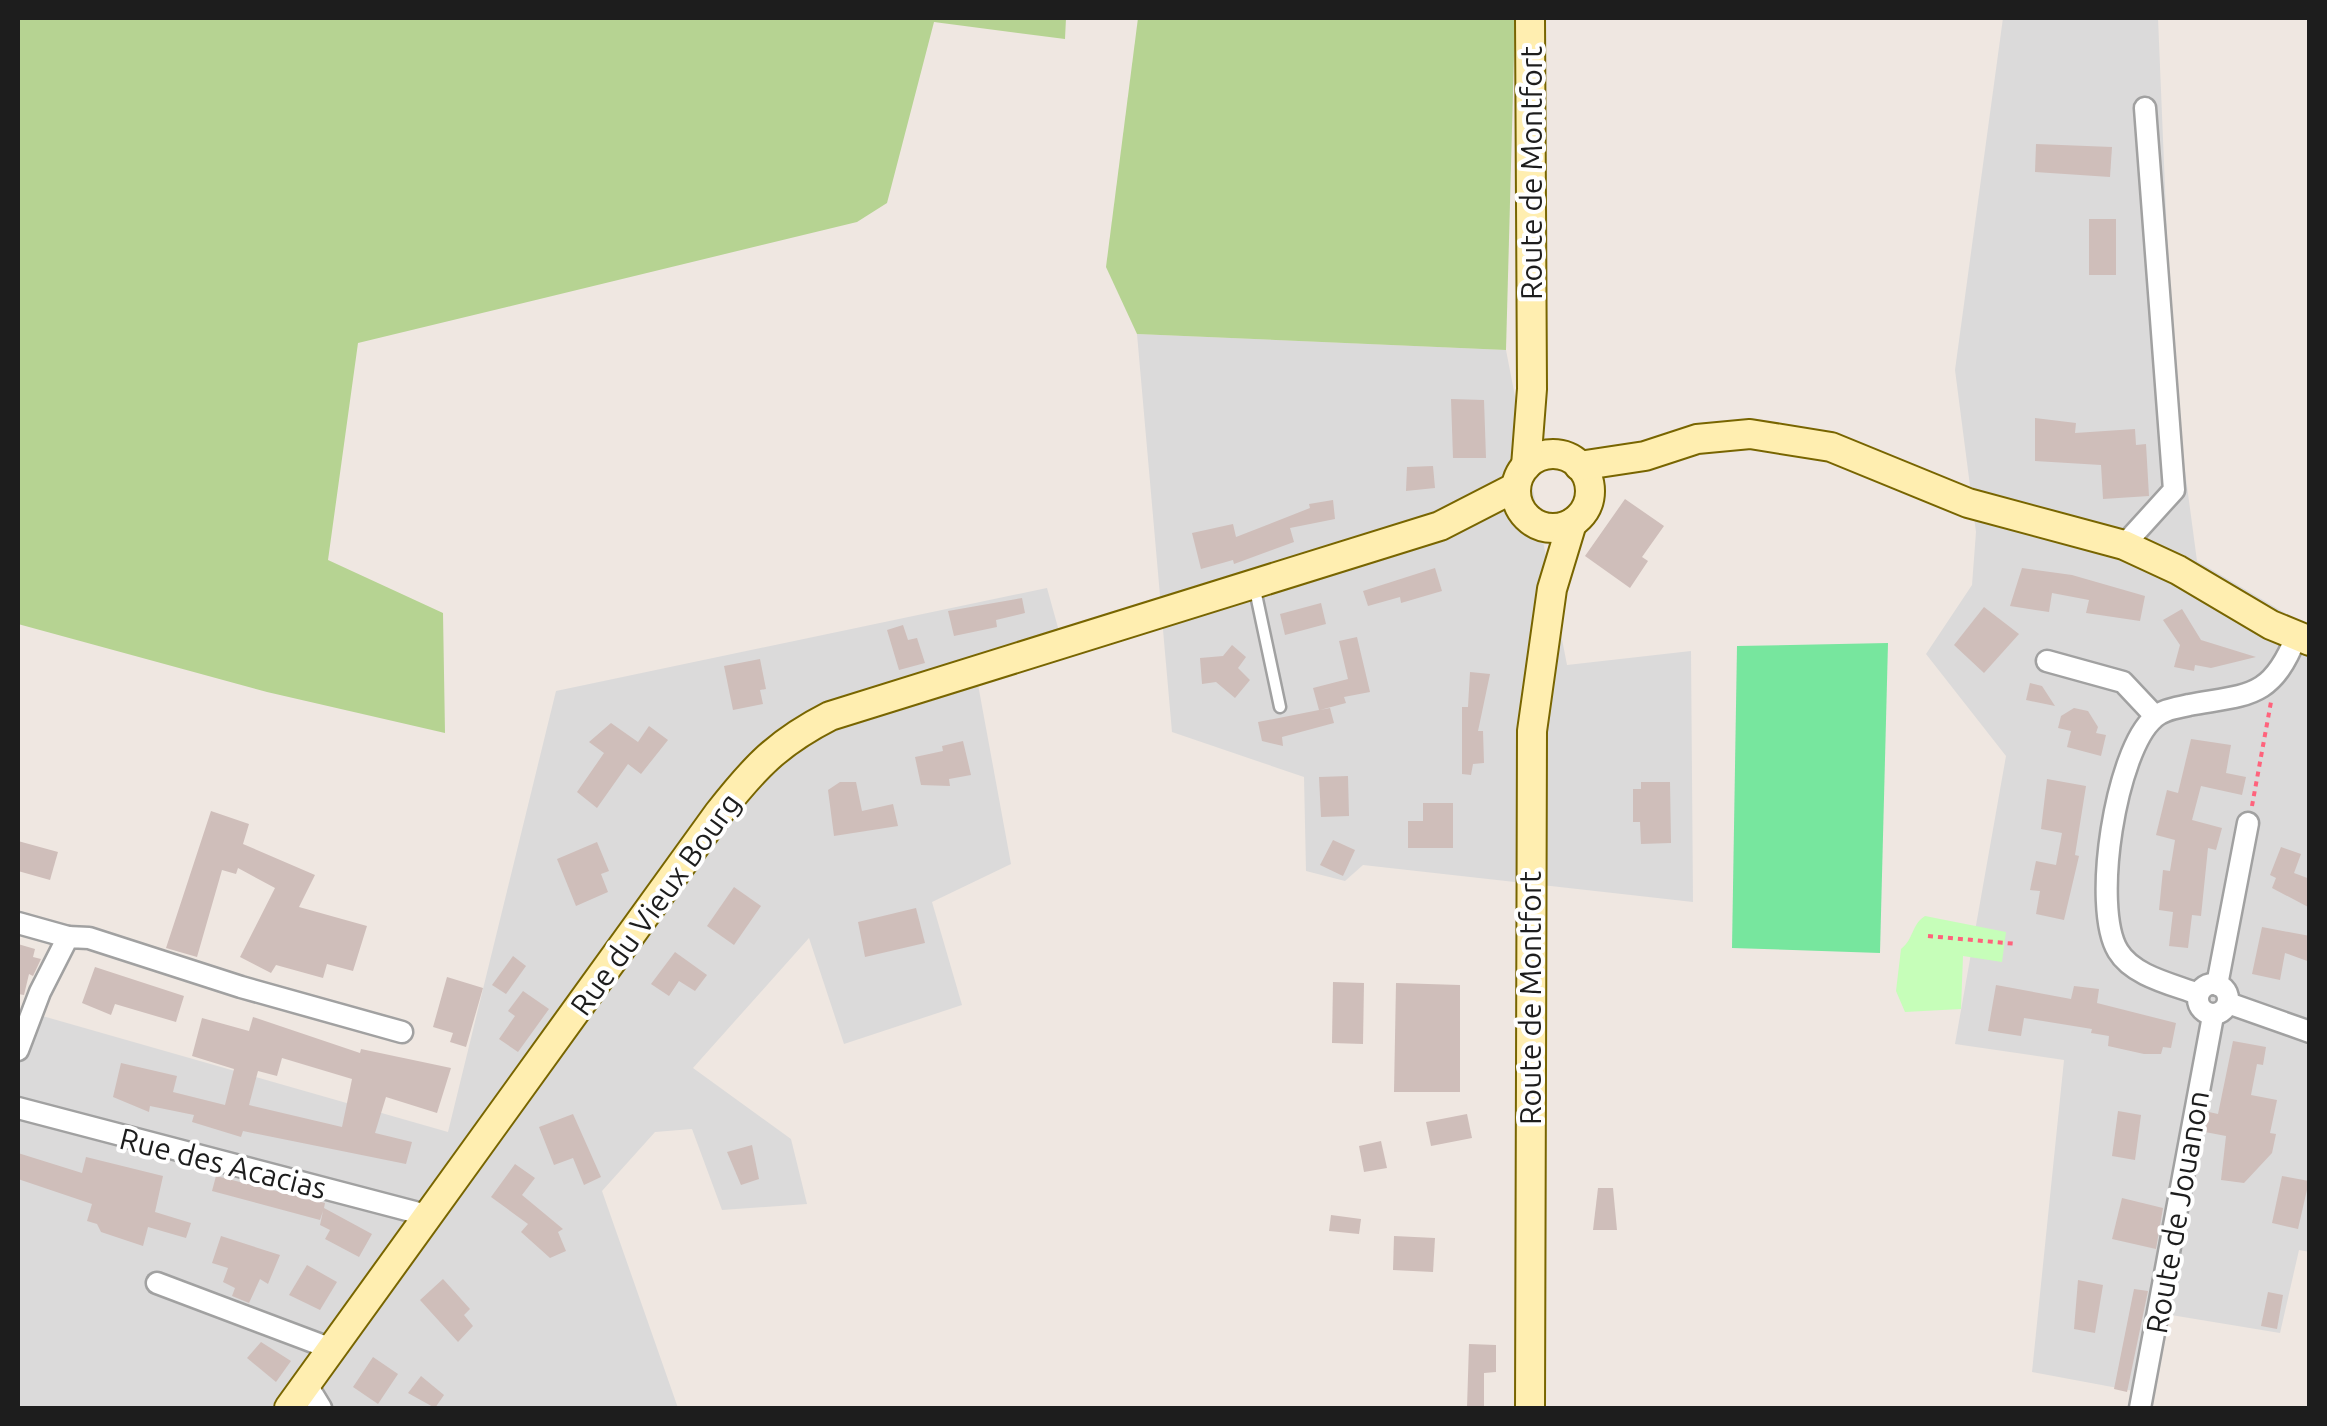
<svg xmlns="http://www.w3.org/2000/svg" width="2327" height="1426" viewBox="0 0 2327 1426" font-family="Ubuntu,sans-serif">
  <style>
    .residential { fill: #dbdada }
    .forest { fill: #b6d392 }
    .park { fill: #c6feb9 }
    .pitch { fill: #77e69e }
    .building { fill: #cfbeba; fill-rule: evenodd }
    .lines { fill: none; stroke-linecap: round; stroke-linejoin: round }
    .lane-casing { stroke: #a1a1a1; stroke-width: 15 }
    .street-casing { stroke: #a1a1a1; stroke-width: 25 }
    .secondary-casing { stroke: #786500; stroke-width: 32 }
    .path { stroke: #ff637c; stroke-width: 4; stroke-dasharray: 5 5; stroke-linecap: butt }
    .lane { stroke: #fff; stroke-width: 10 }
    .street { stroke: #fff; stroke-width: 20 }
    .secondary { stroke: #ffeeb0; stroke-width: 28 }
    .labels { text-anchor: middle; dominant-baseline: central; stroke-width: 8; stroke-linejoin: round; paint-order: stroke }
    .street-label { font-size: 30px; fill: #1d1d1d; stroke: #fff }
  </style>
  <rect width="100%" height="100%" fill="#efe7e1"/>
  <g class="residential">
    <path d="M2003 18H2158L2173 381 2197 561 2309 627 2310 1252 2299 1250 2280 1333 2171 1315 2139 1392 2032 1372 2064 1060 1955 1044 2006 756 1926 654 1972 585 1976 532 1955 370Z"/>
    <path d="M1137 334 1506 350 1567 665 1691 651 1693 902 1363 865 1345 881 1306 871 1304 777 1172 732Z"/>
    <path d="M1047 588 1062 642 977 679 1011 864 932 902 962 1005 844 1044 809 938 693 1068 791 1139 807 1204 722 1210 692 1129 655 1132 602 1191 678 1408H18V1009L448 1132 556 691Z"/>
  </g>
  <g class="forest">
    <path d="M18 18H1066L1065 39 934 22 887 203 857 222 358 343 328 560 443 613 445 733 267 692 18 624Z"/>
    <path d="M1138 18H1515L1506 350 1137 334 1106 267Z"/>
  </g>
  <path class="park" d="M1925 916 2006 932 2002 962 1963 956 1961 1009 1905 1012 1896 991 1901 949C1914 939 1911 925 1925 916Z"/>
  <path class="pitch" d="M1888 643 1880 953 1732 948 1737 646Z"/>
  <g class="building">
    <path d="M2036 144 2112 147 2110 177 2035 172Z"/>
    <rect x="2089" y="219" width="27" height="56"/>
    <path d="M1451 399 1484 400 1486 458H1453Z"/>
    <path d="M2035 418 2076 423 2075 433 2135 429 2136 445 2146 444 2149 496 2103 499 2101 465 2035 461Z"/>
    <path d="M1433 466 1435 488 1406 491 1407 467Z"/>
    <path d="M1625 499 1664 526 1642 557 1648 561 1630 588 1585 556Z"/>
    <path d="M1333 500 1335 519 1290 528 1294 542 1234 564 1233 560 1201 569 1192 533 1233 524 1236 537 1310 508 1309 504Z"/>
    <path d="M1435 568 1442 591 1401 603 1400 597 1368 606 1363 591Z"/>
    <path d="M2022 568 2072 575 2145 596 2140 621 2086 613 2089 600 2052 593 2049 612 2010 606Z"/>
    <path d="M1022 598 1025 613 996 620 997 627 954 636 948 611Z"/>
    <path d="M1321 603 1326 624 1285 635 1280 614Z"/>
    <path d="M1984 607 2019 634 1984 673 1954 645Z"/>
    <path d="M2182 609 2201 640 2256 657 2211 668 2195 665 2194 671 2174 667 2180 645 2163 620Z"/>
    <path d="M903 625 908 640 917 638 925 663 899 670 887 630Z"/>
    <path d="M1357 637 1370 692 1344 697 1346 703 1320 710 1330 708 1334 723 1282 737 1283 746 1262 741 1258 722 1319 710 1313 688 1348 679 1339 641Z"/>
    <path d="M1232 645 1246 657 1238 668 1250 680 1235 698 1216 682 1202 684 1200 658 1223 656Z"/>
    <path d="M760 659 766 689 760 690 763 704 733 710 724 666Z"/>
    <path d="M1470 672 1490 674 1478 731H1483L1484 763 1473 764 1471 775 1462 774V707H1468Z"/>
    <path d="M2030 683 2042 686 2055 706 2026 700Z"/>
    <path d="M2074 708 2088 711 2098 727 2096 733 2106 735 2101 756 2067 747 2071 731 2058 728 2061 716Z"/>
    <path d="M611 723 638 742 649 726 668 740 641 774 628 764 597 808 577 792 604 753 589 742Z"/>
    <path d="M2191 739 2231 745 2226 773 2246 777 2242 795 2201 786 2192 820 2222 828 2216 850 2208 848 2201 916 2192 915 2188 948 2169 946 2173 912 2159 910 2163 870 2170 871 2175 840 2156 835 2167 790 2178 793Z"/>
    <path d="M963 741 971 775 949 779 950 786 921 785 915 757 943 751 942 746Z"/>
    <path d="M1348 776 1349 816 1321 817 1319 777Z"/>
    <path d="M2047 779 2086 786 2075 855 2079 856 2064 920 2036 914 2040 891 2030 890 2036 861 2056 865 2062 833 2041 829Z"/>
    <path d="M840 782H856L862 811 893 804 898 826 834 836 828 790Z"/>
    <path d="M1641 782H1670L1671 843 1641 844 1640 822H1633V789H1641Z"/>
    <path d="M1423 803H1453V848H1408V821H1423Z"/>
    <path d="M211 811 249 824 243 844 315 875 299 907 367 926 353 971 327 964 323 978 276 965 271 973 240 957 275 888 238 868 236 874 222 870 197 957 166 948Z"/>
    <path d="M1333 840 1355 850 1343 876 1320 865Z"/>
    <path d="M18 841 58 852 50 880 18 871Z"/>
    <path d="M597 842 609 871 601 874 608 892 576 906 557 859Z"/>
    <path d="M2281 847 2301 854 2294 873 2310 879V908L2272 888 2276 878 2270 875Z"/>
    <path d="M734 887 761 906 734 945 707 926Z"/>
    <path d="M916 908 925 943 865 957 858 922Z"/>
    <path d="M2262 927 2310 936V962L2285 953 2280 980 2252 974Z"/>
    <path d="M18 944 35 949 33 957 41 959 33 976 29 974 24 995 18 994Z"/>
    <path d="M675 952 707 975 695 991 679 981 669 996 651 984Z"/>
    <path d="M513 956 526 966 506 994 492 985Z"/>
    <path d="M95 967 184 996 176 1022 115 1004 111 1015 82 1003Z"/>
    <path d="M447 977 483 988 466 1047 450 1042 453 1033 433 1027Z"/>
    <path d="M1333 982 1364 983 1363 1044 1332 1043Z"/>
    <path d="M1396 983 1460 985V1092H1394Z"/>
    <path d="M1996 985 2071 999 2074 986 2099 989 2097 1003 2176 1023 2171 1048 2163 1047 2161 1054H2144L2108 1046 2109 1036 2091 1033 2092 1029 2024 1018 2021 1036 1988 1031Z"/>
    <path d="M523 991 549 1009 518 1052 499 1039 515 1016 508 1011Z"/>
    <path d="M253 1017 360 1053 361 1049 451 1068 437 1113 386 1097 375 1133 412 1142 406 1164 243 1131 241 1137 192 1122 194 1115 150 1106 149 1112 113 1097 121 1063 177 1076 173 1092 225 1105 234 1069 192 1056 202 1018 249 1031ZM282 1058 352 1079 342 1127 249 1105 258 1071 277 1076Z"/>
    <path d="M2233 1041 2266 1047 2263 1065 2257 1064 2251 1095 2277 1100 2270 1133 2276 1134 2272 1153 2244 1183 2221 1180 2226 1136 2205 1132 2209 1112 2218 1114Z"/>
    <path d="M2118 1111 2141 1115 2135 1160 2112 1156Z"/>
    <path d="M573 1114 601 1177 584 1185 573 1158 554 1165 539 1127Z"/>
    <path d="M1467 1114 1472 1138 1431 1146 1426 1122Z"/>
    <path d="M1381 1141 1387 1168 1364 1172 1359 1146Z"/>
    <path d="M752 1145 759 1179 741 1185 727 1152Z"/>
    <path d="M18 1153 82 1173 86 1157 163 1176 155 1212 191 1223 186 1238 148 1227 143 1246 101 1232 97 1224 87 1221 92 1204 18 1179Z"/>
    <path d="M515 1164 535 1178 522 1195 563 1229 558 1232 566 1251 550 1258 521 1232 528 1224 491 1197Z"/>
    <path d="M216 1176 325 1203 324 1208 372 1234 359 1257 325 1239 330 1230 320 1225 323 1211 320 1220 212 1191Z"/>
    <path d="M2282 1176 2309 1181 2298 1229 2272 1223Z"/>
    <path d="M1598 1188H1613L1617 1230H1593Z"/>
    <path d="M2122 1198 2163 1208 2156 1249 2112 1239Z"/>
    <path d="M1331 1215 1361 1219 1359 1234 1329 1231Z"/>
    <path d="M221 1236 280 1255 268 1284 260 1279 249 1303 232 1296 235 1288 223 1282 228 1268 212 1263Z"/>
    <path d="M1394 1236 1435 1238 1433 1272 1393 1270Z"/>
    <path d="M307 1265 337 1282 320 1310 289 1295Z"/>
    <path d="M443 1279 470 1309 464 1315 473 1326 458 1342 420 1300Z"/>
    <path d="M2078 1280 2103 1285 2095 1333 2074 1329Z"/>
    <path d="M2134 1289 2148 1291 2127 1392 2114 1389Z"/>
    <path d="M2268 1292 2283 1295 2277 1329 2261 1326Z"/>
    <path d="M261 1342 291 1361 276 1382 247 1358Z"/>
    <path d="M1469 1344 1496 1345V1372L1484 1373V1408H1467Z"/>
    <path d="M373 1357 398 1374 378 1404 353 1387Z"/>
    <path d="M421 1376 444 1395 435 1408 408 1393Z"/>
  </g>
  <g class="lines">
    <g class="lane-casing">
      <path id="lane" d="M1254 585 1280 707"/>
    </g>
    <g class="street-casing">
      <g id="street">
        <path d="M2124 545 2174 490 2145 108"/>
        <path d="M2047 661 2123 682 2155 716"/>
        <path d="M18 923 68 937"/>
        <circle cx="2213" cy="999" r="15"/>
        <path d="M2217 985 2248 823"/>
        <path d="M2198 994C2172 984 2133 976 2118 951 2091 907 2116 750 2154 718 2163 709 2177 708 2189 705 2249 694 2271 699 2296 637"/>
        <path d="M2228 1003 2310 1032"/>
        <path d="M18 1050 40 992 68 937 89 938 241 987 402 1032"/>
        <path d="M18 1108 430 1216"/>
        <path d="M157 1283 332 1349"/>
        <path d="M307 1385 321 1408"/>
        <path d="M2140 1408 2213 1016"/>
      </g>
    </g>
    <g class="secondary-casing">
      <g id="secondary">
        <circle cx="1553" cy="491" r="37"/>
        <path d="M1526 466 1532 389 1530 18"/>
        <path d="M1579 466 1645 456 1697 439 1750 434 1831 447 1968 503 2124 545 2178 570 2271 625 2310 641"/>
        <path d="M289 1408 718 814C754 768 777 743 830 716L1440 526 1516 487"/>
        <path d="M1530 1408 1532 731 1552 589 1572 523"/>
      </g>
    </g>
    <g class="path">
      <path d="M2252 806 2271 702"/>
      <path d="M1928 936 2017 944"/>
    </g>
    <use href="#lane" class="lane"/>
    <use href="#street" class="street"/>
    <use href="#secondary" class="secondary"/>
  </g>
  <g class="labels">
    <g class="street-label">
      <text transform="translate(1531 173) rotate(-90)">Route de Montfort</text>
      <text transform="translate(655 904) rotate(-54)">Rue du Vieux Bourg</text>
      <text transform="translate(1530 998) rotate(-90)">Route de Montfort</text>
      <text transform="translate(223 1163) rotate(14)">Rue des Acacias</text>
      <text transform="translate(2177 1212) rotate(-80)">Route de Jouanon</text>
    </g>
  </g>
  <rect width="2327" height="1426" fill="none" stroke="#1d1d1d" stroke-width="40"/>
</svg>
